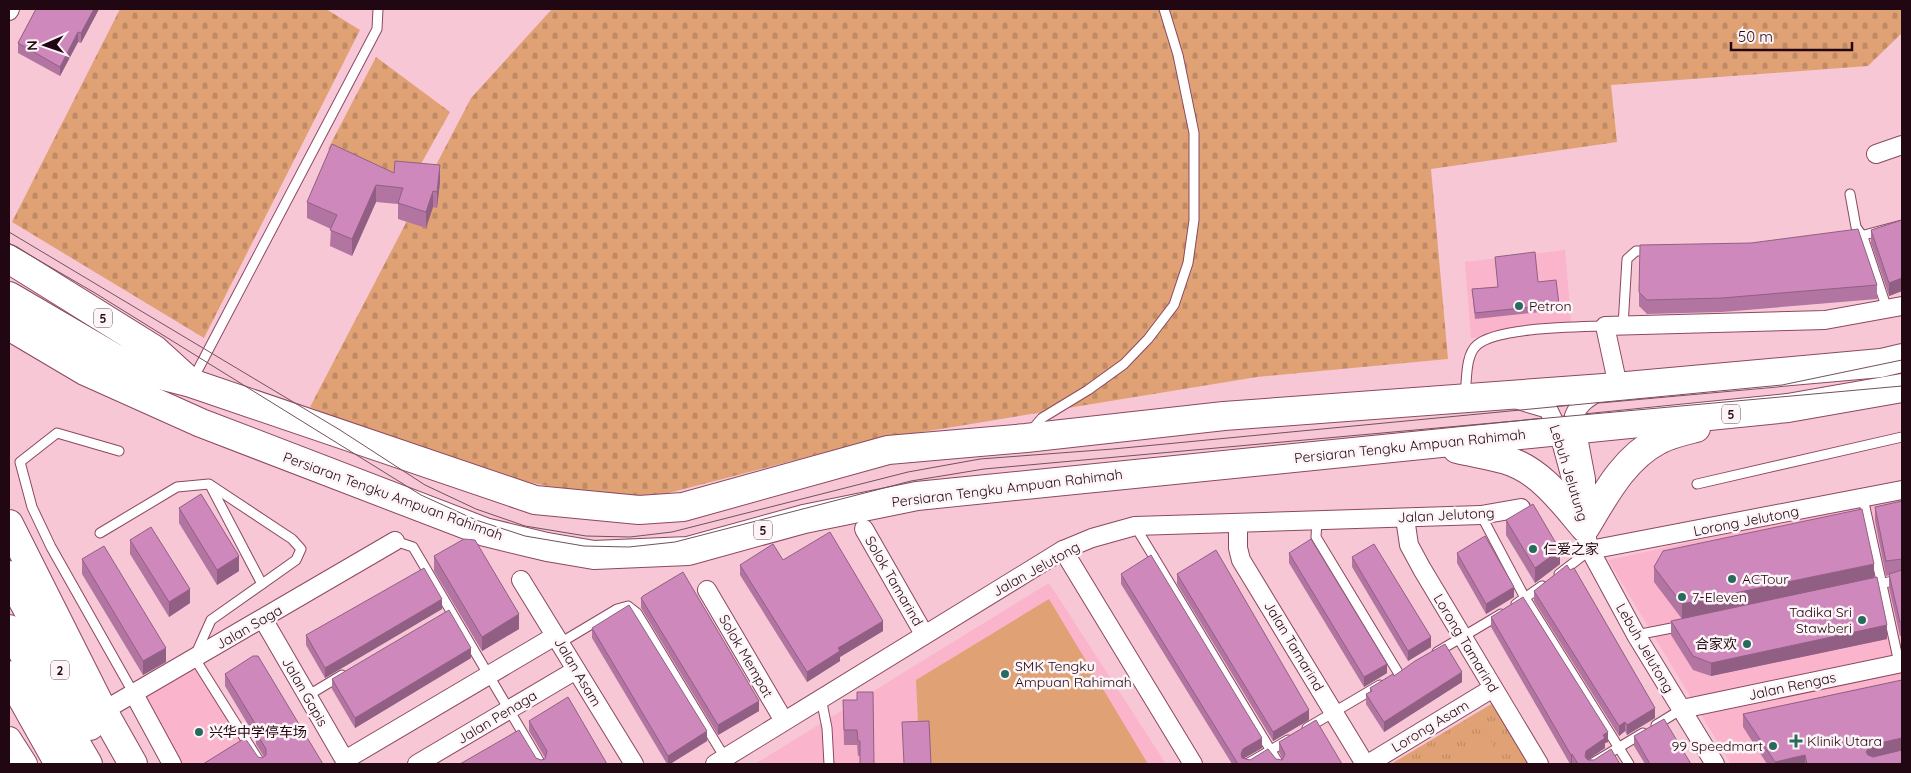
<svg xmlns="http://www.w3.org/2000/svg" width="1911" height="773" viewBox="0 0 1911 773" font-family="Quicksand,'Noto Sans SC',sans-serif">
  <style>
    .built { fill: #fab4cb }
    .grass { fill: url(#grass-tufts) }
    .cemetery { fill: url(#cemetery-stones) }
    .park { fill: #e0a275 }
    .lines { fill: none; stroke-linecap: round; stroke-linejoin: round }
    .lane-casing { stroke: #8c4861; stroke-width: 11 }
    .street-casing { stroke: #8c4861; stroke-width: 20 }
    .secondary-casing { stroke: #8c4861; stroke-width: 26 }
    .highway-casing { stroke: #8c4861; stroke-width: 30 }
    .lane { stroke: #fff; stroke-width: 9 }
    .street { stroke: #fff; stroke-width: 18 }
    .secondary { stroke: #fff; stroke-width: 24 }
    .highway { stroke: #fff; stroke-width: 28 }
    .tram { stroke: #74515d; stroke-width: 1 }
    .wall { fill: #b275a2 }
    .shaded-wall { fill: #915f84 }
    .building { fill: #cf88bc; stroke: #915f84 }
    .poi-dot { fill: #276b5d; stroke: #fdf4f7; stroke-width: 2 }
    .labels { text-anchor: middle; dominant-baseline: central; stroke-width: 5; stroke-linejoin: round; paint-order: stroke }
    .shield { fill: #fdf4f7; stroke: #634e56; stroke-width: 1 }
    .shield-label { font-size: 12px; font-weight: bold; fill: #210711 }
    .poi-label { font-size: 14px; fill: #210711; stroke: #fdf4f7; text-anchor: start }
    .street-label { font-size: 14px; fill: #210711; stroke: #fdf4f7 }
  </style>
  <defs>
    <pattern id="grass-tufts" width="24" height="20" patternUnits="userSpaceOnUse" patternTransform="scale(1.25)"><rect width="24" height="20" fill="#e0a275"/><path d="M3 7l-1-3M5 7V3M7 7l1-3M15 17l-1-3M17 17v-4M19 17l1-3" fill="none" stroke="#c08a64"/></pattern>
    <pattern id="cemetery-stones" width="16" height="16" patternUnits="userSpaceOnUse" patternTransform="scale(1.25)"><rect width="16" height="16" fill="#e0a275"/><path d="M2 7V4a2 2 0 0 1 4 0v3zM10 15v-3a2 2 0 0 1 4 0v3z" fill="#c08a64"/></pattern>
  </defs>
  <rect width="100%" height="100%" fill="#f7c7d6"/>
  <g class="built">
    <path d="M1565 250 1572 331 1471 338 1465 262Z"/>
    <path d="M1902 496V753L1853 764H1731L1608 560Z"/>
    <path d="M1049 583 1166 764H755Z"/>
    <path d="M194 666 256 764H180L144 697Z"/>
  </g>
  <path class="grass" d="M1493 703 1531 764H1391Z"/>
  <g class="cemetery">
    <path d="M120 9H326L360 30 204 338 12 222Z"/>
    <path d="M552 9H1902V33L1868 66 1611 85 1617 142 1431 169 1448 359 1257 377 904 435 838 449 653 497 589 494 492 475 352 425 310 407 471 98Z"/>
    <path d="M376 57 450 112 407 189 328 149Z"/>
  </g>
  <g class="park">
    <path d="M1049 599 1148 764H920L916 680Z"/>
    <path d="M1490 740 1504 763 1502 764H1452Z"/>
  </g>
  <g class="lines">
    <g class="lane-casing">
      <g id="lane">
        <path d="M1850 194 1856 227 1863 237 1887 309"/>
        <path d="M1849 239 1902 225"/>
        <path d="M1623 326 1627 259 1636 251H1650"/>
        <path d="M192 381 377 29 378 9"/>
        <path d="M1465 396C1467 381 1465 355 1477 345 1497 327 1578 327 1605 326"/>
        <path d="M1030 432 1042 418 1088 390 1124 364 1148 339 1174 305 1188 263 1194 220V133L1178 55 1164 9"/>
        <path d="M119 451 57 433 20 462 32 507 51 547 134 694"/>
        <path d="M1697 484 1902 437"/>
        <path d="M210 485 262 584"/>
        <path d="M1863 498 1899 663"/>
        <path d="M1481 515 1525 598 1629 764"/>
        <path d="M1317 520 1316 537 1399 674"/>
        <path d="M1135 526 1279 764"/>
        <path d="M100 533 177 487 209 484 292 539 301 549 296 560 211 620 198 649 202 654"/>
        <path d="M395 541 413 547 541 764"/>
        <path d="M1559 574 1590 550"/>
        <path d="M1866 587 1902 579"/>
        <path d="M1516 604 1542 586"/>
        <path d="M1636 635 1682 626"/>
        <path d="M560 643 617 609 628 606 637 613 725 758"/>
        <path d="M1437 652 1501 614"/>
        <path d="M195 659 261 764"/>
        <path d="M307 696 342 675"/>
        <path d="M821 698 827 728 829 764"/>
        <path d="M1656 725 1682 709"/>
        <path d="M1307 728 1380 685"/>
        <path d="M1247 764 1288 740"/>
        <path d="M1591 764 1643 733"/>
      </g>
    </g>
    <g class="street-casing">
      <g id="street">
        <path d="M9 11 10 9"/>
        <path d="M1876 154 1902 145"/>
        <path d="M1618 386 1605 326 1825 320 1902 306"/>
        <path d="M1518 400 1548 409 1558 430 1590 550 1636 635 1715 764"/>
        <path d="M1586 507V479L1574 416C1579 403 1589 397 1601 390"/>
        <path d="M1405 518 1409 545 1422 569 1539 764"/>
        <path d="M1238 523V548L1241 560 1365 764"/>
        <path d="M864 529 924 634"/>
        <path d="M1063 550 1193 764"/>
        <path d="M1590 550 1902 490"/>
        <path d="M521 580 634 764"/>
        <path d="M707 590 784 721"/>
        <path d="M263 619 347 764"/>
        <path d="M134 694 172 764"/>
        <path d="M1682 709 1902 663"/>
        <path d="M103 711 395 541"/>
        <path d="M345 760 555 636"/>
        <path d="M417 764 576 670"/>
        <path d="M715 764 1063 550 1092 538 1135 526 1481 515 1521 508"/>
        <path d="M1368 764 1493 688"/>
      </g>
    </g>
    <g class="secondary-casing">
      <path id="secondary" d="M9 739 25 764"/>
    </g>
    <g class="highway-casing">
      <g id="highway">
        <path d="M9 259 155 350 188 380"/>
        <path d="M9 296 115 358 152 373 191 383 535 500 639 510 683 507 888 450 1026 438 1224 416 1604 388 1881 363 1902 358"/>
        <path d="M9 326 85 371 201 423 485 532 547 547 594 555 688 551 804 519 917 496 1788 408 1902 388"/>
        <path d="M1457 449C1473 453 1490 455 1506 460 1540 470 1563 502 1585 528 1605 495 1624 458 1659 440 1670 434 1684 431 1696 428"/>
        <path d="M9 524 103 711 133 764"/>
        <path d="M9 575 90 726"/>
        <path d="M9 629 88 764"/>
        <path d="M9 675 59 764"/>
      </g>
    </g>
    <use href="#lane" class="lane"/>
    <use href="#street" class="street"/>
    <use href="#secondary" class="secondary"/>
    <use href="#highway" class="highway"/>
    <g class="tram">
      <path d="M9 232 340 430 425 485 476 509 525 526 586 536 630 537 672 532 908 472 980 459 1113 449 1782 385 1902 360"/>
      <path d="M9 243 95 293 421 495 476 520 525 536 584 546 629 547 675 542 911 481 984 469 1902 386"/>
    </g>
  </g>
  <g class="wall">
    <path d="M36 9H99L81 43 78 42 60 76 18 53V43Z"/>
    <path d="M394 173 440 182 437 208 433 207 426 228 398 219V204L376 202 352 256 330 246 331 229 307 218V202Z"/>
    <path d="M1902 220V291L1889 296 1871 243V230Z"/>
    <path d="M1495 257 1538 282 1559 304V310L1475 319 1472 289 1498 287Z"/>
    <path d="M1877 285V299L1722 312 1647 314 1639 306V292Z"/>
    <path d="M1902 501V636H1900L1889 588V575L1886 576 1875 521V507Z"/>
    <path d="M179 508 239 571 217 585 179 523Z"/>
    <path d="M1506 520 1560 564 1535 583 1506 535Z"/>
    <path d="M130 540 190 603 169 617 130 554Z"/>
    <path d="M1289 553 1387 673 1364 687 1289 563Z"/>
    <path d="M1457 553 1514 597 1486 614 1457 563Z"/>
    <path d="M434 556 519 629 482 651 434 571Z"/>
    <path d="M1352 557 1431 647 1408 661 1352 567Z"/>
    <path d="M82 559 166 662 143 675 82 574Z"/>
    <path d="M783 560 883 631 840 657V661L807 682 740 575V565Z"/>
    <path d="M1654 567 1874 578 1887 639 1711 676 1693 670 1671 635V621L1682 619 1654 582Z"/>
    <path d="M1121 574 1262 748 1244 758 1250 760H1282V758L1279 752V742L1342 764H1232L1121 584Z"/>
    <path d="M1177 574 1309 720 1273 741 1177 584Z"/>
    <path d="M1534 591 1655 718 1627 735 1625 731 1619 736 1534 601Z"/>
    <path d="M641 598 759 711 718 735 641 608Z"/>
    <path d="M442 609 325 678 306 645V635Z"/>
    <path d="M1491 617 1608 742 1605 743V748L1588 759 1620 764H1570L1491 627Z"/>
    <path d="M592 628 707 741 670 764H667L592 638Z"/>
    <path d="M471 658 355 728 332 689V679Z"/>
    <path d="M225 674 323 764H203L262 758 264 757 256 744V738L225 686Z"/>
    <path d="M1394 676 1462 682 1384 732 1366 704V694L1370 692V688Z"/>
    <path d="M1902 680V764H1767L1743 727V714Z"/>
    <path d="M873 692 860 756H858L857 745H844L843 700H857Z"/>
    <path d="M529 721 607 764H460L536 758 541 760 545 759V758L529 731Z"/>
    <path d="M1634 736 1691 764H1645L1634 746Z"/>
  </g>
  <g class="shaded-wall">
    <path d="M94 9H99L81 43V33Z"/>
    <path d="M78 32V42L60 76V67Z"/>
    <path d="M440 165V182L437 208V192Z"/>
    <path d="M376 185V202L352 256V239Z"/>
    <path d="M433 191V207L426 228V212Z"/>
    <path d="M1902 278V291L1889 296V283Z"/>
    <path d="M1560 550V564L1535 583V568Z"/>
    <path d="M239 556V571L217 585V570Z"/>
    <path d="M1874 564V578L1682 619V604Z"/>
    <path d="M1514 587V597L1486 614V604Z"/>
    <path d="M190 589V603L169 617V602Z"/>
    <path d="M442 599V609L325 678V668Z"/>
    <path d="M519 614V629L482 651V637Z"/>
    <path d="M883 621V631L840 657V661L807 682V672L838 648Z"/>
    <path d="M1887 625V639L1711 676V663Z"/>
    <path d="M1431 637V647L1408 661V651Z"/>
    <path d="M166 648V662L143 675V661Z"/>
    <path d="M471 648V658L355 728V718Z"/>
    <path d="M1387 664V673L1364 687V677Z"/>
    <path d="M1462 672V682L1384 732V722Z"/>
    <path d="M759 701V711L718 735V725Z"/>
    <path d="M1655 708V718L1627 735V725Z"/>
    <path d="M1309 710V720L1273 741V732Z"/>
    <path d="M1625 722V731L1619 736V726Z"/>
    <path d="M707 731V741L670 764H668V756Z"/>
    <path d="M1608 732V742L1605 743V748L1586 761V751L1603 735Z"/>
    <path d="M1262 738V748L1243 759 1241 764V754L1243 749Z"/>
    <path d="M1901 738V751L1866 764V752L1871 745Z"/>
    <path d="M1572 754V764H1571V755Z"/>
    <path d="M1805 755V764H1775V762Z"/>
  </g>
  <g class="building">
    <path d="M36 9H94L81 33 78 32 60 67 18 43Z"/>
    <path d="M332 144 394 173 395 161 440 165 437 192 433 191 426 212 398 203 403 188 376 185 352 239 330 230 337 215 307 202Z"/>
    <path d="M1902 220V278L1889 283 1871 230Z"/>
    <path d="M1858 229 1877 285 1722 298 1647 300 1639 292 1640 245 1751 243Z"/>
    <path d="M1535 252 1538 282 1556 280 1559 304 1475 313 1472 289 1498 287 1495 257Z"/>
    <path d="M201 494 239 556 217 570 179 508Z"/>
    <path d="M1902 501V559L1886 561 1875 507Z"/>
    <path d="M1533 504 1560 550 1535 568 1506 520Z"/>
    <path d="M1862 509 1874 564 1682 604 1654 567 1663 551Z"/>
    <path d="M151 527 190 589 169 602 130 540Z"/>
    <path d="M830 532 883 621 838 648 840 651 807 672 740 565 773 544 783 560Z"/>
    <path d="M1485 536 1514 587 1486 604 1457 553Z"/>
    <path d="M464 539 475 540 519 614 482 637 434 556Z"/>
    <path d="M1311 539 1387 664 1364 677 1289 553Z"/>
    <path d="M1374 544 1431 637 1408 651 1352 557Z"/>
    <path d="M104 546 166 648 143 661 82 559Z"/>
    <path d="M1216 550 1309 710 1273 732 1177 574Z"/>
    <path d="M1151 555 1262 738 1243 749 1241 754 1242 758 1250 760 1268 749 1276 759 1282 760 1285 754 1279 742 1316 720 1342 764H1238L1121 574Z"/>
    <path d="M1567 565 1570 570 1574 568 1655 708 1627 725 1625 722 1619 726 1534 591Z"/>
    <path d="M424 568 442 599 325 668 306 635Z"/>
    <path d="M1902 570V621L1900 622 1889 574Z"/>
    <path d="M683 572 759 701 718 725 641 598 643 596Z"/>
    <path d="M1877 577 1887 625 1711 663 1693 656 1671 621Z"/>
    <path d="M1523 597 1608 732 1603 735 1605 738 1586 751 1585 757 1588 760H1594L1611 749 1620 764H1578L1572 754 1571 755 1491 617Z"/>
    <path d="M629 605 707 731 668 756 592 628Z"/>
    <path d="M449 610 471 648 355 718 332 679Z"/>
    <path d="M1445 644 1462 672 1384 722 1366 694 1372 691 1370 688 1393 674 1394 676 1415 661Z"/>
    <path d="M253 656H258L323 764H203L245 738 258 757 262 758 266 755V749L256 732 259 730 225 674Z"/>
    <path d="M1902 680V738L1871 745 1866 752 1868 755 1873 757 1902 750V764H1807L1805 755 1775 762 1743 714Z"/>
    <path d="M857 692H873L874 764H860V741H858L857 730H844L843 700H857Z"/>
    <path d="M568 697 607 764H460L519 730 536 758 541 760 545 759 547 751 529 721Z"/>
    <path d="M1664 719 1691 764H1650L1634 736Z"/>
    <path d="M929 721 931 764H904L902 722Z"/>
  </g>
  <g class="poi-dot">
    <circle cx="1519" cy="306" r="5"/>
    <circle cx="1533" cy="549" r="5"/>
    <circle cx="1732" cy="579" r="5"/>
    <circle cx="1682" cy="597" r="5"/>
    <circle cx="1862" cy="620" r="5"/>
    <circle cx="1747" cy="644" r="5"/>
    <circle cx="1005" cy="674" r="5"/>
    <circle cx="199" cy="732" r="5"/>
    <path d="M1793.5 733.5h5v5h5v5h-5v5h-5v-5h-5v-5h5z"/>
    <circle cx="1773" cy="746" r="5"/>
  </g>
  <g class="labels">
    <g class="shield">
      <rect x="94" y="308.5" width="18" height="19" rx="4"/>
      <rect x="1722" y="404.5" width="18" height="19" rx="4"/>
      <rect x="754" y="520.5" width="18" height="19" rx="4"/>
      <rect x="51" y="660.5" width="18" height="19" rx="4"/>
    </g>
    <g class="shield-label">
      <text x="103" y="318">5</text>
      <text x="1731" y="414">5</text>
      <text x="763" y="530">5</text>
      <text x="60" y="670">2</text>
    </g>
    <g class="poi-label">
      <text x="1529" y="306">Petron</text>
      <text x="1543" y="549">仁爱之家</text>
      <text x="1742" y="579">ACTour</text>
      <text x="1692" y="597">7-Eleven</text>
      <text x="1852" y="612" text-anchor="end">Tadika Sri<tspan x="1852" dy="16">Stawberi</tspan></text>
      <text x="1737" y="644" text-anchor="end">合家欢</text>
      <text x="1015" y="666">SMK Tengku<tspan x="1015" dy="16">Ampuan Rahimah</tspan></text>
      <text x="209" y="732">兴华中学停车场</text>
      <text x="1807" y="741">Klinik Utara</text>
      <text x="1763" y="746" text-anchor="end">99 Speedmart</text>
    </g>
    <g class="street-label">
      <text transform="translate(1410 446) rotate(-6)">Persiaran Tengku Ampuan Rahimah</text>
      <text transform="translate(1569 473) rotate(73)">Lebuh Jelutung</text>
      <text transform="translate(1007 488) rotate(-7)">Persiaran Tengku Ampuan Rahimah</text>
      <text transform="translate(393 496) rotate(20)">Persiaran Tengku Ampuan Rahimah</text>
      <text transform="translate(1446 515) rotate(-3)">Jalan Jelutong</text>
      <text transform="translate(1746 521) rotate(-11)">Lorong Jelutong</text>
      <text transform="translate(1036 569) rotate(-29)">Jalan Jelutong</text>
      <text transform="translate(894 581) rotate(60)">Solok Tamarind</text>
      <text transform="translate(249 627) rotate(-30)">Jalan Saga</text>
      <text transform="translate(1466 643) rotate(59)">Lorong Tamarind</text>
      <text transform="translate(1294 646) rotate(59)">Jalan Tamarind</text>
      <text transform="translate(1645 648) rotate(60)">Lebuh Jelutong</text>
      <text transform="translate(746 656) rotate(60)">Solok Mempat</text>
      <text transform="translate(578 672) rotate(59)">Jalan Asam</text>
      <text transform="translate(1792 686) rotate(-12)">Jalan Rengas</text>
      <text transform="translate(305 692) rotate(60)">Jalan Gapis</text>
      <text transform="translate(497 717) rotate(-31)">Jalan Penaga</text>
      <text transform="translate(1430 726) rotate(-31)">Lorong Asam</text>
    </g>
  </g>
  <rect width="1911" height="773" fill="none" stroke="#210711" stroke-width="20"/>
  <g transform="translate(45 45) rotate(268)" stroke="#fdf4f7" stroke-width="4" paint-order="stroke">
  <path d="M0-4L9 19L0 12L-9 19Z" fill="#210711"/>
  <text y="-8" font-size="14" font-weight="bold" text-anchor="middle" fill="#210711">N</text>
  </g>
  <path d="M1731 42v8h121v-8" fill="none" stroke="#210711" stroke-width="2.5"/>
  <text x="1738" y="42" font-size="15" fill="#210711" stroke="#fdf4f7" stroke-width="4" paint-order="stroke">50 m</text>
</svg>
